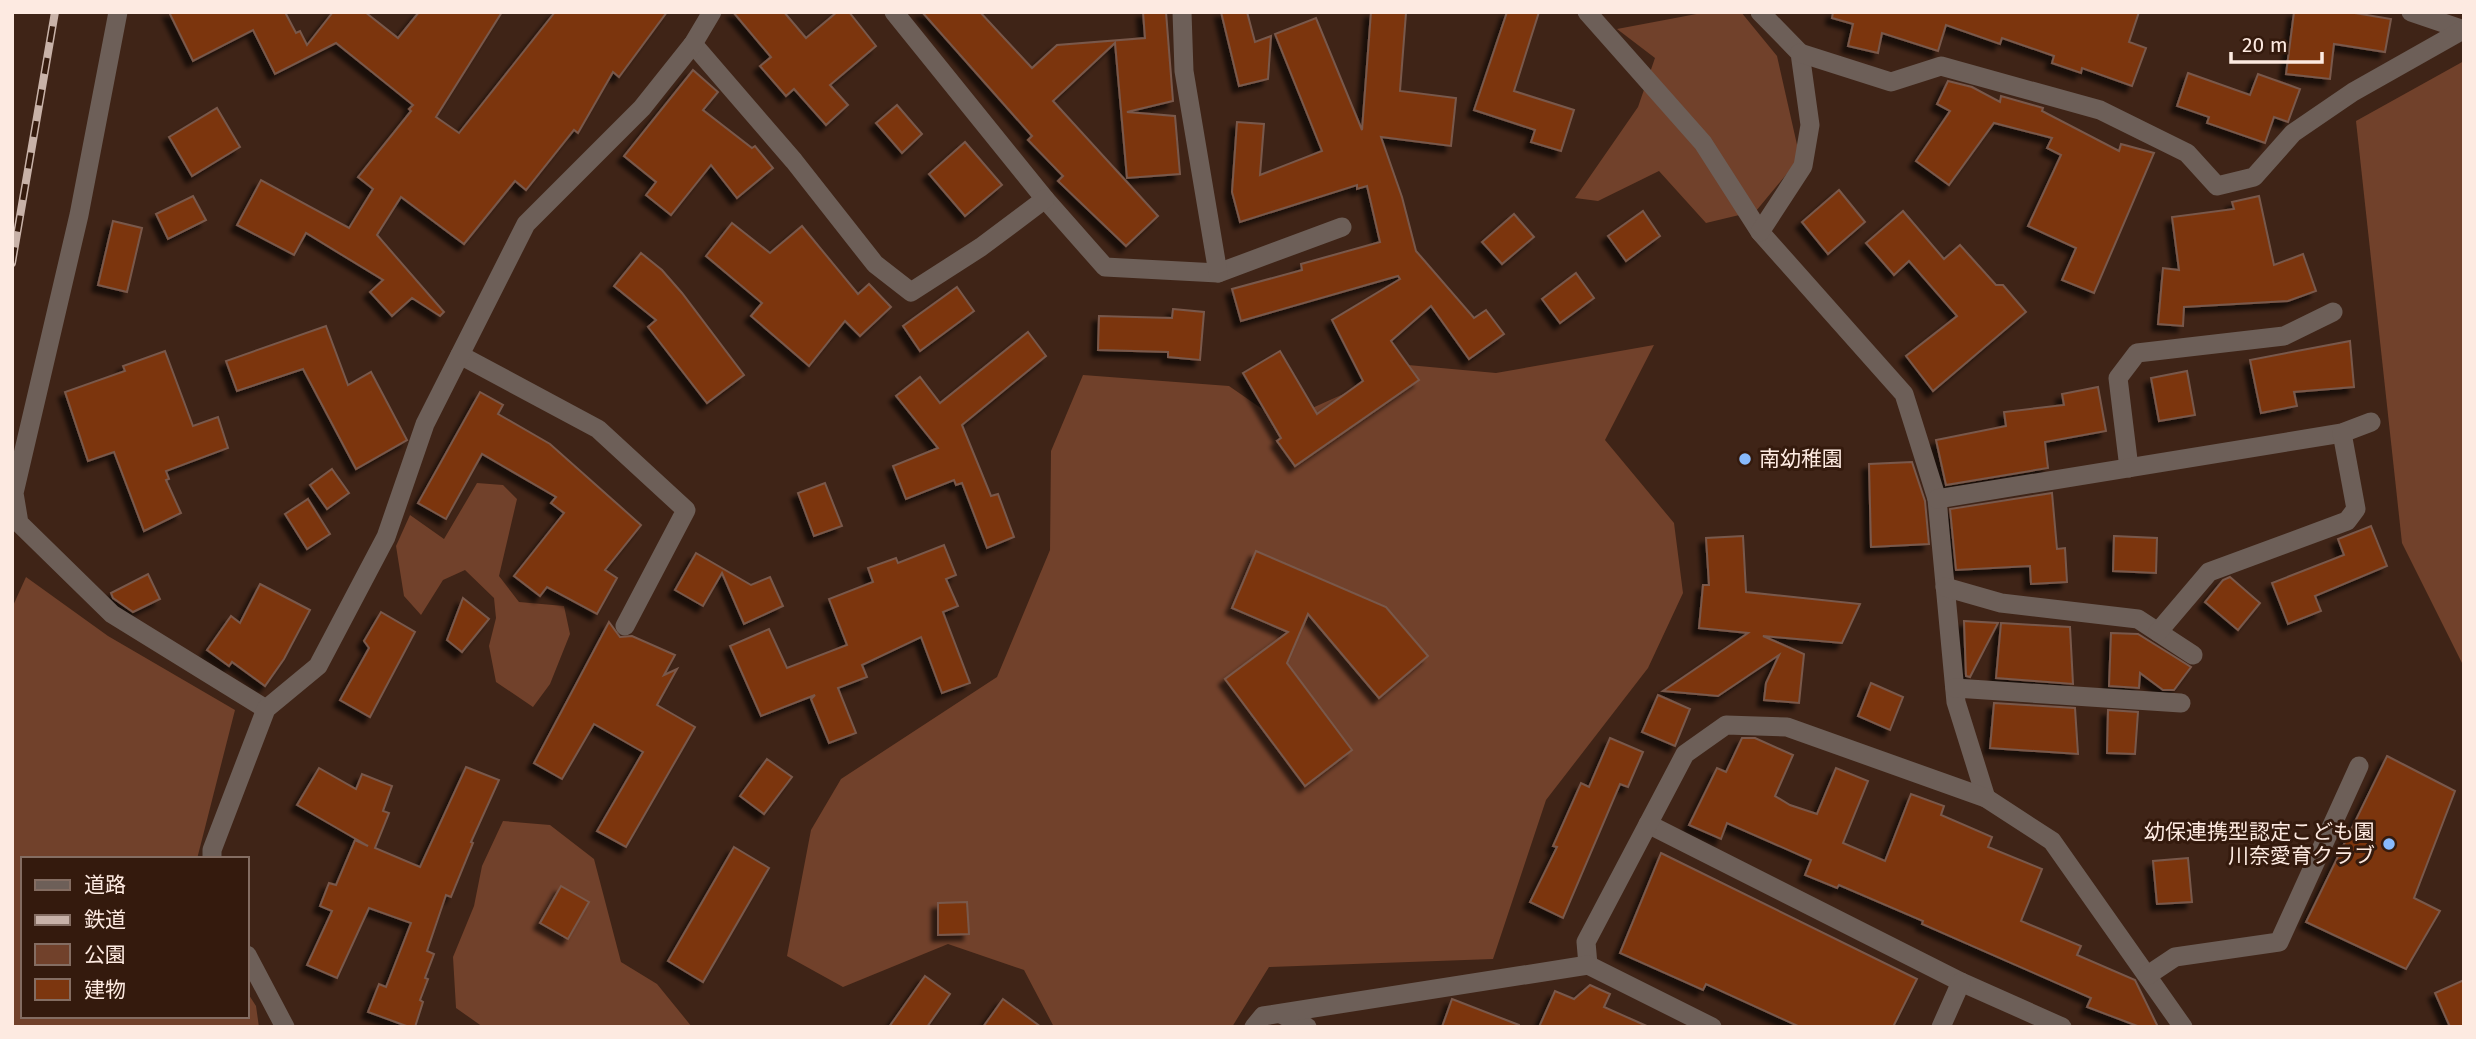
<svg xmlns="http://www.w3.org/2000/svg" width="2476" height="1039" viewBox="0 0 2476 1039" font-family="'Fira Sans','Noto Sans JP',sans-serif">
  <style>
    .green { fill: #71412b }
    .building { fill: #7c360f; stroke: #79594b; stroke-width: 2; filter: url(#shadow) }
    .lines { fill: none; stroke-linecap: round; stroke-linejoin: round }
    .minor { stroke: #6d5f58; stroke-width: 19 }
    .rail-casing { stroke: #c8b2a8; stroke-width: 8 }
    .rail { stroke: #341a0d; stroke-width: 5; stroke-dasharray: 16; stroke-linecap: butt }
    .poi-dot { fill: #88bafc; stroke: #341a0d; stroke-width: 2.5 }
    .labels { text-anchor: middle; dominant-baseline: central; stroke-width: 6; stroke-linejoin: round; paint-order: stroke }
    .poi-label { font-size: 21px; fill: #fdeae1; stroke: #341a0d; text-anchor: start }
  </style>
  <defs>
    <filter id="shadow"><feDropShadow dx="-6" dy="6" stdDeviation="2" flood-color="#0009"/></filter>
  </defs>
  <rect width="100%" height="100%" fill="#3f2417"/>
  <g class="green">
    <path d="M1707 12H1741L1777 56 1800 158 1756 211 1706 223 1659 171 1598 201 1575 198 1638 107 1655 58 1617 29Z"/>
    <path d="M2464 61V667L2402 543 2356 121Z"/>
    <path d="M1654 345 1605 440 1674 523 1683 593 1648 668 1546 800 1493 959 1269 967 1232 1027H1054L1024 970 948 944 843 987 787 956 811 830 841 779 997 677 1050 550 1051 451 1083 375 1229 386 1281 422 1408 365 1496 373Z"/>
    <path d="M477 483 503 485 517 499 499 576 519 602 564 606 570 634 550 684 533 707 496 682 489 646 496 618 494 598 465 570 443 580 421 615 404 596 396 546 410 515 444 539Z"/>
    <path d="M26 577 108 636 235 710 197 859H23V1016H247V992L256 1006 259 1027H12V608Z"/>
    <path d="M503 821 550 825 594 859 621 962 657 984 692 1027H483L456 1008 453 957 474 906 482 866Z"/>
  </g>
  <g class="building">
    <path d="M169 12H289L286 14 296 33 300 31 307 45 333 12H365L398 38 419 12H502L436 117 459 133 555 12H667L619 77 613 72 578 133 574 130 526 190 515 181 464 244 401 197 377 235 444 312 440 316 412 298 392 316 370 292 383 280 306 233 294 255 237 225 261 180 349 228 373 189 358 177 411 111 409 109 413 105 336 43 275 74 253 30 193 61Z"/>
    <path d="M733 12H784L806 38 837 12H849L876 46 830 85 848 105 826 125 794 89 786 96 760 66 771 57Z"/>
    <path d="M922 12H980L1032 68 1057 45 1145 38 1143 12H1166L1173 101 1127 112 1175 116 1180 174 1127 178 1115 43 1053 101 1158 216 1126 246 1058 181 1063 176 1028 140 1032 136Z"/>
    <path d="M1221 12H1247L1255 42 1271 36 1268 79 1239 86Z"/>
    <path d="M1371 12 1406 13 1400 91 1456 98 1451 146 1381 137 1402 197 1416 251 1474 318 1486 310 1504 334 1469 359 1431 306 1391 341 1419 380 1295 466 1277 441 1281 438 1243 373 1280 351 1317 414 1363 381 1332 320 1400 279 1398 276 1241 321 1232 289 1302 270 1301 264 1380 242 1367 186 1357 189V185L1240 222 1232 192 1237 122 1264 124 1260 175 1322 151 1275 34 1316 18 1362 130Z"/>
    <path d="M1507 12H1539L1514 91 1574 110 1561 151 1531 142 1535 130 1474 110Z"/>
    <path d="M1833 12H2139L2129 42 2146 48 2132 86 2082 68 2081 73 2052 63 2054 56 2002 38 2000 44 1946 25 1938 51 1882 33 1878 53 1848 46 1853 24 1832 18Z"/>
    <path d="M2294 12H2349L2391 19 2385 52 2334 44 2330 79 2286 74Z"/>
    <path d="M693 70 718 92 703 110 752 148 755 146 773 168 737 198 711 165 671 215 646 195 656 182 624 156Z"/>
    <path d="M2188 73 2250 95 2258 74 2300 89 2288 122 2274 117 2265 143 2207 123 2209 117 2177 106Z"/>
    <path d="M1948 81 1972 87 2000 102 2001 96 2043 108 2042 111 2119 151 2121 144 2154 153 2094 293 2062 280 2076 248 2028 226 2061 155 2047 148 2052 138 1994 123 1949 185 1916 161 1950 111 1937 104Z"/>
    <path d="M897 105 922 134 902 153 876 123Z"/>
    <path d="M217 108 240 147 192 176 169 137Z"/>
    <path d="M965 142 1002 185 965 216 929 174Z"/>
    <path d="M1839 190 1865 222 1828 254 1802 222Z"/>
    <path d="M193 196 206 220 168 239 156 214Z"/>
    <path d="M2259 196 2274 265 2303 254 2316 291 2288 301 2184 307 2183 326 2158 324 2163 268 2179 270 2172 217 2234 209 2232 202Z"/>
    <path d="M1643 211 1660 236 1626 261 1608 236Z"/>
    <path d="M1903 211 1944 259 1960 245 1996 285H2003L2026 312 1933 391 1906 356 1957 316 1909 261 1894 275 1866 243Z"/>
    <path d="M1514 214 1534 237 1502 264 1482 242Z"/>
    <path d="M113 221 142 228 127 292 98 285Z"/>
    <path d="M732 223 770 253 802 226 858 294 869 284 891 307 860 336 845 321 809 366 751 316 762 303 706 256Z"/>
    <path d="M641 253 662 270 682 293 744 375 707 403 648 327 656 320 614 286Z"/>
    <path d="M1576 273 1594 298 1560 323 1542 299Z"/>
    <path d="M957 287 974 311 920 351 903 326Z"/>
    <path d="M1173 309 1204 312 1200 360 1168 357V352L1098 350 1099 316 1172 318Z"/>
    <path d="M326 326 348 385 371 372 407 440 356 469 303 369 237 391 226 361Z"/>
    <path d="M1028 332 1046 356 962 425 991 496 998 494 1014 537 987 548 962 483 956 485 954 480 906 499 893 466 938 448 896 396 920 377 940 403Z"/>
    <path d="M2350 341 2354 387 2294 392 2297 406 2261 413 2250 360Z"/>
    <path d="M165 351 193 426 218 417 228 448 166 471 169 479 166 480 181 513 144 531 114 452 88 461 65 392 125 371 123 366Z"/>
    <path d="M2187 371 2195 415 2159 421 2151 378Z"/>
    <path d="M2098 387 2106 431 2045 442 2048 468 1946 485 1936 440 2006 426 2004 412 2064 405 2062 394Z"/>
    <path d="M480 392 503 405 498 414 550 444 641 525 605 570 617 578 597 614 547 587 540 596 514 576 564 513 551 503 556 497 482 454 446 519 418 503Z"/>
    <path d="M1912 462 1925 501 1929 544 1871 547 1869 464Z"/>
    <path d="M332 469 349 493 327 509 310 485Z"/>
    <path d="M825 483 842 526 814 536 798 493Z"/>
    <path d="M2052 493 2057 549 2065 548 2067 582 2031 584 2030 566 1956 570 1950 509Z"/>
    <path d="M308 499 330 534 307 549 285 514Z"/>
    <path d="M2371 526 2387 566 2315 596 2321 611 2288 624 2272 583 2344 555 2338 539Z"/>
    <path d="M1743 536 1746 592 1860 604 1842 643 1763 636 1804 654 1799 703 1764 700 1766 683 1779 655 1718 696 1663 691 1748 633 1699 628 1703 585H1709L1706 538Z"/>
    <path d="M2114 536 2157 538 2156 573 2113 571Z"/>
    <path d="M944 545 956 575 946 579 958 606 943 612 970 683 942 693 921 637 862 665 867 677 838 688 856 733 829 743 811 699 815 695 761 716 730 646 769 629 787 668 847 645 829 599 873 582 868 568 896 558 898 563Z"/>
    <path d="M1256 551 1386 607 1428 656 1379 698 1308 614 1287 663 1352 750 1305 786 1225 679 1288 632 1232 608Z"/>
    <path d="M696 553 751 585 770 577 783 606 744 624 722 573 703 606 675 590Z"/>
    <path d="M148 574 160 599 133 612 113 598 111 593Z"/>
    <path d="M2230 577 2260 603 2238 630 2205 602 2223 580Z"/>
    <path d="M260 584 310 610 284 659 265 686 232 662 229 666 207 650 231 616 240 623Z"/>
    <path d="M463 598 489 619 462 652 447 640Z"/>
    <path d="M381 612 415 632 370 717 340 700 369 648 364 641Z"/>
    <path d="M1964 621 1998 623 1970 677 1966 676Z"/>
    <path d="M609 622 620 637 632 636 675 655 664 675 677 669 657 705 695 727 626 847 597 831 643 752 594 724 562 779 534 763Z"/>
    <path d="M2001 623 2070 627 2073 684 1996 678Z"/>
    <path d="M2111 633 2138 634 2191 667 2174 690H2163L2140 673 2139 688 2109 686Z"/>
    <path d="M1871 683 1903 697 1890 730 1858 716Z"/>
    <path d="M1658 695 1690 709 1675 746 1642 732Z"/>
    <path d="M1994 703 2075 708 2078 754 1990 748Z"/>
    <path d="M2108 710 2138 712 2135 754 2107 753Z"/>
    <path d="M1610 738 1643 752 1628 787 1620 784 1563 918 1530 902 1557 847 1553 846 1581 783 1589 787Z"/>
    <path d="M1742 738H1755L1793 755 1775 796 1790 805 1817 814 1836 768 1868 781 1843 843 1885 861 1911 794 1944 806 1941 815 1992 837 1988 847 2042 869 2021 921 2081 946 2077 955 2135 980 2158 1027H2140L2087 1007 2091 998 1922 924 1923 921 1839 885 1837 888 1805 875 1811 860 1727 823 1721 839 1689 825 1717 768 1726 772Z"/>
    <path d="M2387 756 2455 791 2414 898 2440 911 2406 969 2306 922Z"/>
    <path d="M767 759 792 777 764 814 740 796Z"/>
    <path d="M466 767 499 780 471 842 473 843 451 897 446 895 427 951 434 954 425 978 428 979 420 1000 423 1002 415 1027H409L368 1012 379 984 386 987 411 923 369 908 337 978 307 965 332 911 320 906 329 883 336 885 355 840 368 846 297 805 319 768 356 789 362 774 392 786 383 811 389 813 375 848 420 867Z"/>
    <path d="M734 847 769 868 703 982 668 961Z"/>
    <path d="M1661 853 1917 979 1893 1027H1800L1706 984 1703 990 1620 953Z"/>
    <path d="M2188 858 2192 902 2157 904 2153 861Z"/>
    <path d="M561 886 589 902 568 939 540 923Z"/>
    <path d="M967 902 969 934 938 935V903Z"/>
    <path d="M925 976 950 994 927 1027H889Z"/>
    <path d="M2464 980V1027H2450L2435 993Z"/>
    <path d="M1590 985 1610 994 1604 1007 1649 1027H1539L1555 991 1574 999Z"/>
    <path d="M1003 999 1041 1027H983Z"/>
    <path d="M1452 999 1519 1025V1027H1442Z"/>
  </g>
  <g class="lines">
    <g class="minor">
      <path d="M118 12 79 215 14 493 19 523 112 614 266 709"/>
      <path d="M894 12 1045 199 1105 267 1218 273 1342 227"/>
      <path d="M1182 12 1184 71 1218 273"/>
      <path d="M1587 12 1703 143 1760 232 1904 394 1937 499 1956 702 1986 798"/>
      <path d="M1760 12 1800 53 1810 125 1803 166 1760 232"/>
      <path d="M2411 12 2464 30"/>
      <path d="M693 44 794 161 875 264 911 292 981 247 1045 199"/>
      <path d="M1800 53 1891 82 1941 66 2100 110 2187 153 2217 186 2254 177 2293 133 2353 92 2461 31"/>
      <path d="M460 355 598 429 686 510 625 626"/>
      <path d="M2129 468 2118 378 2137 353 2284 336 2333 312"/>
      <path d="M1937 499 2342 433 2371 422"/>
      <path d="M1945 587 2001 603 2138 619 2193 655"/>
      <path d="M2158 632 2209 572 2347 521 2356 509 2342 433"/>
      <path d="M1955 688 2181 703"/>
      <path d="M1648 824 1961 982 2062 1027"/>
      <path d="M212 859V850L266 709 318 666 386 537 425 424 526 224 642 108 693 44 712 12"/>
      <path d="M247 955 285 1027"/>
      <path d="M1588 965 1586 942 1685 754 1726 725 1787 727 1986 798 2052 841 2183 1027"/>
      <path d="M2148 975 2175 957 2279 942 2359 766"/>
      <path d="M1281 1014 1307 1027"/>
      <path d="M1254 1027 1263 1016 1588 965 1712 1027"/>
      <path d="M1941 1027 1961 982"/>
    </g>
    <g class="rail-casing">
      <path id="rail" d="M12 263 55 12"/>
    </g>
    <use href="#rail" class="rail"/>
  </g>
  <g class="poi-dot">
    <circle cx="1745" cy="459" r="7"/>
    <circle cx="2389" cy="844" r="7"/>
  </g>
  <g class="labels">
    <g class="poi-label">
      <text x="1759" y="459">南幼稚園</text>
      <text x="2375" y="832" text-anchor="end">幼保連携型認定こども園<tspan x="2375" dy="24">川奈愛育クラブ</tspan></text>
    </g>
  </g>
  <rect width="2476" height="1039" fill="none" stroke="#fdeae1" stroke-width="28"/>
  <rect x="21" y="857" width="228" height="161" fill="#341a0d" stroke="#846d62" stroke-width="2"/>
  <rect x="35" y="880" width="35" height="10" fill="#6d5f58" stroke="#846d62" stroke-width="2"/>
  <text x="84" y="892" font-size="21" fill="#fdeae1">道路</text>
  <rect x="35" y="915" width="35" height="10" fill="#c8b2a8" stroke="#846d62" stroke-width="2"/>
  <text x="84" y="927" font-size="21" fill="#fdeae1">鉄道</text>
  <rect x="35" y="944" width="35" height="21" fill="#71412b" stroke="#846d62" stroke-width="2"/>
  <text x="84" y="962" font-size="21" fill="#fdeae1">公園</text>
  <rect x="35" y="979" width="35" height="21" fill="#7c360f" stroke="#846d62" stroke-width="2"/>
  <text x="84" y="997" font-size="21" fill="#fdeae1">建物</text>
  <path d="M2231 52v10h91v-10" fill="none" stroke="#fdeae1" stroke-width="3.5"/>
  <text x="2242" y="52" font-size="21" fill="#fdeae1" stroke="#341a0d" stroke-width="5" paint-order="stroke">20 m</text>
</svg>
